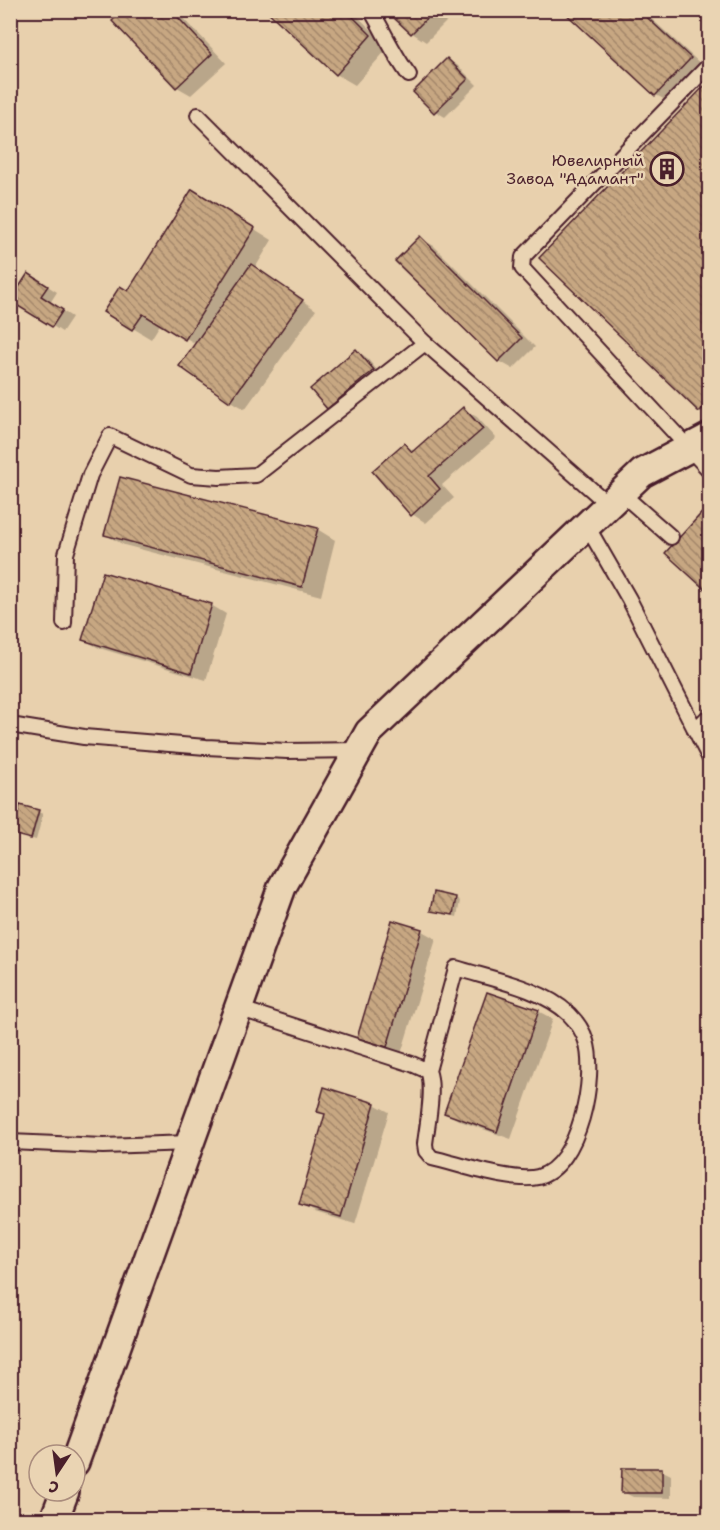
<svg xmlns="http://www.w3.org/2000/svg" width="720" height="1530" viewBox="0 0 720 1530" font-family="'Shantell Sans',sans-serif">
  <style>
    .shadow { fill: #0003 }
    .building { fill: url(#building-back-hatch); stroke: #4a1f2b; stroke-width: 1.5 }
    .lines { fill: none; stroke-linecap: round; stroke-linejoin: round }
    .service-casing { stroke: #4a1f2b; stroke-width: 18 }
    .minor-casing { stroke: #4a1f2b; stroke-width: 32 }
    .service { stroke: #ead4b3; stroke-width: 14 }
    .minor { stroke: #ead4b3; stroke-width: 27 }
    .labels { text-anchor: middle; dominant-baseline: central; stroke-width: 5; stroke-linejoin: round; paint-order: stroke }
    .poi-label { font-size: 16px; fill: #4a1f2b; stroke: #ead4b3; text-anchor: end }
  </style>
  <defs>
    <pattern id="building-back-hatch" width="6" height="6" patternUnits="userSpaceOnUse" patternTransform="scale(1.5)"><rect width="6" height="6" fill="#c7a782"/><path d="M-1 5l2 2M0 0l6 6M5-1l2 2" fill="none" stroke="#a4876b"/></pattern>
  </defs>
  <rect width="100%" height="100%" fill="#e8d0ad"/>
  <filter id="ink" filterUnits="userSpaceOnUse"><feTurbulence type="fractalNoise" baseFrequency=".0167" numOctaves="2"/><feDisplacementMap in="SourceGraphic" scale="12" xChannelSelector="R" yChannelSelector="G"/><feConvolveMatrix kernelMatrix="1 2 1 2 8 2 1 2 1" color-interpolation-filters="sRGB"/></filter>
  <g filter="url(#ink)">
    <g class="shadow">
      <path d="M125 10H176L226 63 191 95 177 87Z"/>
      <path d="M269 10H351L389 47 355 85 336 74Z"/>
      <path d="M405 10H458L426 42 412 33Z"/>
      <path d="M468 10H489L482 18Z"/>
      <path d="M564 10H642L704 67 671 103 656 95Z"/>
      <path d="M447 60 457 65 477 85 445 117 435 111Z"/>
      <path d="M710 82V416L700 410Z"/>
      <path d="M210 201 272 240 255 268 316 310 245 409 231 401 196 344 161 323 151 339 106 312 129 293Z"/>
      <path d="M420 238 434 246 535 347 513 369 499 361Z"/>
      <path d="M38 280 57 292 50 303 72 317 62 332 12 300Z"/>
      <path d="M357 351 366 357 382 376 338 414 328 408 312 389Z"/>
      <path d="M463 409 477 417 496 438 442 485 454 498 426 523 412 514 404 445 415 451Z"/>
      <path d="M317 529 335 540 321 596 124 545 106 535Z"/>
      <path d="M211 605 226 614 206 680 99 648 84 640Z"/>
      <path d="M38 812 43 814 36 840 18 835Z"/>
      <path d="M10 857 17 861 10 882Z"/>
      <path d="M456 898 460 901 457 917 432 910Z"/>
      <path d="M393 922 422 931 436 939 401 1054 373 1045 358 1037Z"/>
      <path d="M538 1011 553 1019 511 1139 460 1121 446 1113Z"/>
      <path d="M374 1104 389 1112 355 1224 315 1212 300 1204 327 1116 318 1111Z"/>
      <path d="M661 1470 671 1475V1498L633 1497 623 1492Z"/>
    </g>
    <g class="building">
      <path d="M123 10H171L212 54 176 88 112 21Z"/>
      <path d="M266 10H346L371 35 336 75Z"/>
      <path d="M403 10H435L411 34 395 19Z"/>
      <path d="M562 10H639L691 58 655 96Z"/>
      <path d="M447 58 468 79 434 113 413 92Z"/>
      <path d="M710 80V401L699 412 539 258Z"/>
      <path d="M192 189 255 228 185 340 143 314 132 330 103 312 120 286 128 291Z"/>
      <path d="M420 236 522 338 498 362 395 261Z"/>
      <path d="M251 264 303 300 230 402 179 366Z"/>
      <path d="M28 273 48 286 41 296 63 310 52 327 10 301Z"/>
      <path d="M356 349 374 370 327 409 310 389Z"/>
      <path d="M463 407 483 429 429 476 440 489 411 516 372 471 404 443 412 452Z"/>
      <path d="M120 477 318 528 302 587 104 535Z"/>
      <path d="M710 504V594L665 553Z"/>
      <path d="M103 572 212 604 191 673 82 640Z"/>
      <path d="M20 805 39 810 31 839 12 834Z"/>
      <path d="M434 892 456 897 453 915 430 911Z"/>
      <path d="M392 920 422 929 387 1047 357 1038Z"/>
      <path d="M487 992 539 1010 497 1132 444 1113Z"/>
      <path d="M324 1087 375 1103 341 1217 299 1205 325 1114 317 1112Z"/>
      <path d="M622 1468H662V1493H621Z"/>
    </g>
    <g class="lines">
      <g class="service-casing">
        <g id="service">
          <path d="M371 10C384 32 394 55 409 75"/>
          <path d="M710 64 523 257 522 268 710 471"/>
          <path d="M198 115 425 343"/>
          <path d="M621 493 671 537"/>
          <path d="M587 526 629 599 710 759"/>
          <path d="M64 623 66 554 90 475 110 436 191 475 219 477 256 475 425 343 609 505"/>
          <path d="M10 725 84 737 206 747 287 751 359 750"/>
          <path d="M695 730 710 715"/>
          <path d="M238 1008 412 1064 428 1071C435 1087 427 1126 425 1144L426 1151 432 1158C459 1164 513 1183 538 1177 580 1166 597 1076 586 1041 583 1031 576 1021 569 1014 542 988 491 979 456 968L428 1071"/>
          <path d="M10 1142 103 1146 190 1143"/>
        </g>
      </g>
      <g class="minor-casing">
        <g id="minor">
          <path d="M75 1462 282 887 369 732 642 473 710 437"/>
          <path d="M54 1520 65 1491"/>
        </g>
      </g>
      <use href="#service" class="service"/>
      <use href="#minor" class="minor"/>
    </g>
  </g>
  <defs>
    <g id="building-ring" transform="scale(1.725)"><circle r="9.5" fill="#ead4b3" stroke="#4a1f2b" stroke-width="1.5"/><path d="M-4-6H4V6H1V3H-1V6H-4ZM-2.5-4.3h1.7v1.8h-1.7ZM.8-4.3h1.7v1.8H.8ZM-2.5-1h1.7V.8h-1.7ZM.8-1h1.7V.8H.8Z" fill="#4a1f2b"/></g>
  </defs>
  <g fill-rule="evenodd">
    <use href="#building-ring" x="667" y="169"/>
  </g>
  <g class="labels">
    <g class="poi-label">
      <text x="644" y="160">Ювелирный<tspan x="644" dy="18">Завод "Адамант"</tspan></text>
    </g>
  </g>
  <rect width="720" height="1530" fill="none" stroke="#ead4b3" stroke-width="36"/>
  <rect x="18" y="18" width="684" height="1494" fill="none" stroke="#4a1f2b" stroke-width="2" filter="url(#ink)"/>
  <g transform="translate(57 1473) rotate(193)"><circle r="28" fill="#ead4b3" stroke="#aa8c7d" stroke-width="1.5"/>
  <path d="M0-4.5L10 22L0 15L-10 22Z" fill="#4a1f2b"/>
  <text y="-9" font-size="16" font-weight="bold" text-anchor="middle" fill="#4a1f2b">С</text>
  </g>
</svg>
